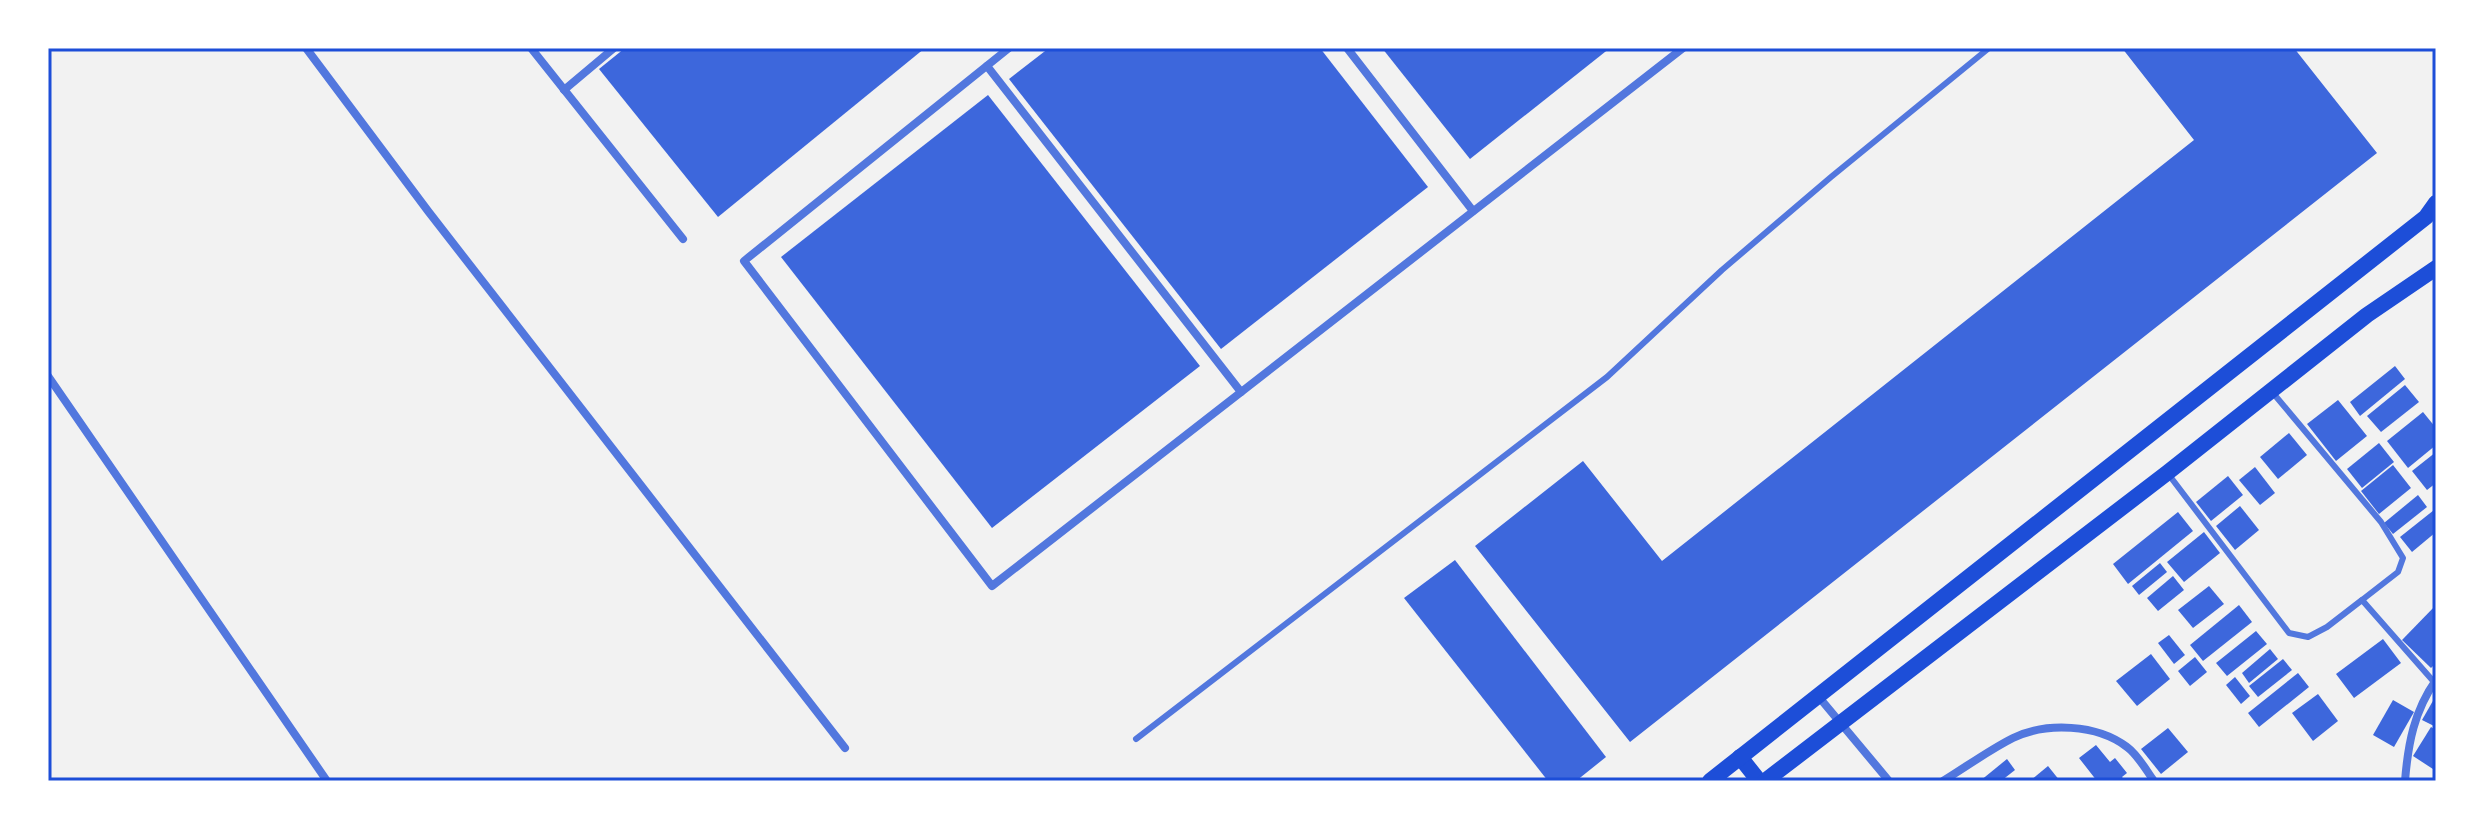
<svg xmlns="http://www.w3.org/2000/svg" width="2484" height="829" viewBox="0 0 2484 829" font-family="'Open Sans',sans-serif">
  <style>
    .building { fill: #3d67dc }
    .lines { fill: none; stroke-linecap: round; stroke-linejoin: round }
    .service { stroke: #5277de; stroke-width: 6 }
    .minor { stroke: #5277de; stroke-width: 8 }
    .secondary { stroke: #1d4ed8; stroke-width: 16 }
    .neatline { fill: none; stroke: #1d4ed8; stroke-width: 3 }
  </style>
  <rect width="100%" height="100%" fill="#f2f2f2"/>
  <g class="building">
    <path d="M625 48H925L718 217 599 69Z"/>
    <path d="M1049 48H1320L1428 187 1221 349 1009 79Z"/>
    <path d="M1382 48H1610L1470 159Z"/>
    <path d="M2122 48H2294L2377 153 1630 742 1475 546 1583 461 1662 561 2194 140Z"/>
    <path d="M988 95 1200 366 992 528 781 257Z"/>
    <path d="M2395 366 2405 379 2360 416 2350 402Z"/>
    <path d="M2405 385 2419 402 2381 432 2367 416Z"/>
    <path d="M2338 400 2367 436 2336 461 2307 424Z"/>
    <path d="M2423 412 2436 428V445L2408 468 2387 441Z"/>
    <path d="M2289 433 2307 455 2278 479 2260 457Z"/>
    <path d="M2379 443 2394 462 2362 488 2347 469Z"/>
    <path d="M2436 452V483L2427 490 2412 471Z"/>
    <path d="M2393 465 2411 488 2379 514 2361 491Z"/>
    <path d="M2255 467 2275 493 2260 505 2239 480Z"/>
    <path d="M2228 476 2243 495 2211 521 2196 502Z"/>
    <path d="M2418 495 2427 507 2393 534 2384 523Z"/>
    <path d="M2240 506 2259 530 2235 550 2216 526Z"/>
    <path d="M2434 510 2436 513V532L2412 552 2400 537Z"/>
    <path d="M2178 512 2193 531 2128 584 2113 564Z"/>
    <path d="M2204 532 2220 553 2184 582 2167 562Z"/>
    <path d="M1455 560 1606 757 1576 781H1548L1404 598Z"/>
    <path d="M2160 563 2167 572 2139 595 2132 586Z"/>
    <path d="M2173 576 2184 590 2158 611 2147 598Z"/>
    <path d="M2209 586 2224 604 2193 628 2178 610Z"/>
    <path d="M2239 605 2252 622 2203 661 2190 645Z"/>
    <path d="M2436 605V663L2431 668 2402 640Z"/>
    <path d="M2256 631 2267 644 2227 676 2216 663Z"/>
    <path d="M2169 635 2185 655 2174 664 2158 643Z"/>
    <path d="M2383 639 2401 663 2354 698 2336 674Z"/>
    <path d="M2270 649 2278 659 2249 683 2242 673Z"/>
    <path d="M2151 654 2170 679 2137 706 2116 681Z"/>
    <path d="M2195 657 2207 672 2190 686 2178 671Z"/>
    <path d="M2283 659 2292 670 2258 697 2249 686Z"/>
    <path d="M2298 673 2309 687 2259 727 2248 713Z"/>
    <path d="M2235 677 2250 696 2241 704 2226 685Z"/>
    <path d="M2318 694 2338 721 2313 741 2292 713Z"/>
    <path d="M2434 699 2436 700V727L2422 720Z"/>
    <path d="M2393 700 2414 712 2394 747 2373 735Z"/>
    <path d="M2431 727 2436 730V771L2413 756Z"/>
    <path d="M2168 728 2188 752 2161 774 2141 749Z"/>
    <path d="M2096 745 2110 762 2115 758 2127 773 2122 777 2125 781H2097L2079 758Z"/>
    <path d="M2007 759 2015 770 2001 781H1980Z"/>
    <path d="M2048 766 2060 781H2030Z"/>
  </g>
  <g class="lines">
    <g class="service">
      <path d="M2273 393 2381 522 2403 558 2398 572 2362 600"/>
      <path d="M2169 475 2289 633 2308 637 2327 627 2362 600 2434 682"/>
      <path d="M1136 739 1607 377 1722 270 1831 177 1989 48"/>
    </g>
    <g class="minor">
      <path d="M306 48 428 211 845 748"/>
      <path d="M531 48 683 239"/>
      <path d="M1009 48 744 261 992 586 1683 48"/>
      <path d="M1347 48 1473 211"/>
      <path d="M987 66 1241 392"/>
      <path d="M564 90 614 48"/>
      <path d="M48 376 327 781"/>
      <path d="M1818 696 1889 781"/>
      <path d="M1943 781C1966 767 1989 750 2013 738 2046 722 2097 724 2127 747 2138 755 2146 770 2154 781"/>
      <path d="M2405 781C2408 744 2414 711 2436 680"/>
    </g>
    <g class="secondary">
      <path d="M1740 757 1759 781"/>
      <path d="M1710 781 2426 217 2436 203"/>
      <path d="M1765 781 2167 473 2367 315 2436 268"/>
    </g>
  </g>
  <rect width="2484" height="829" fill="none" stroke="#ffffff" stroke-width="100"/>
  <rect x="50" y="50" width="2384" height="729" class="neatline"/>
</svg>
